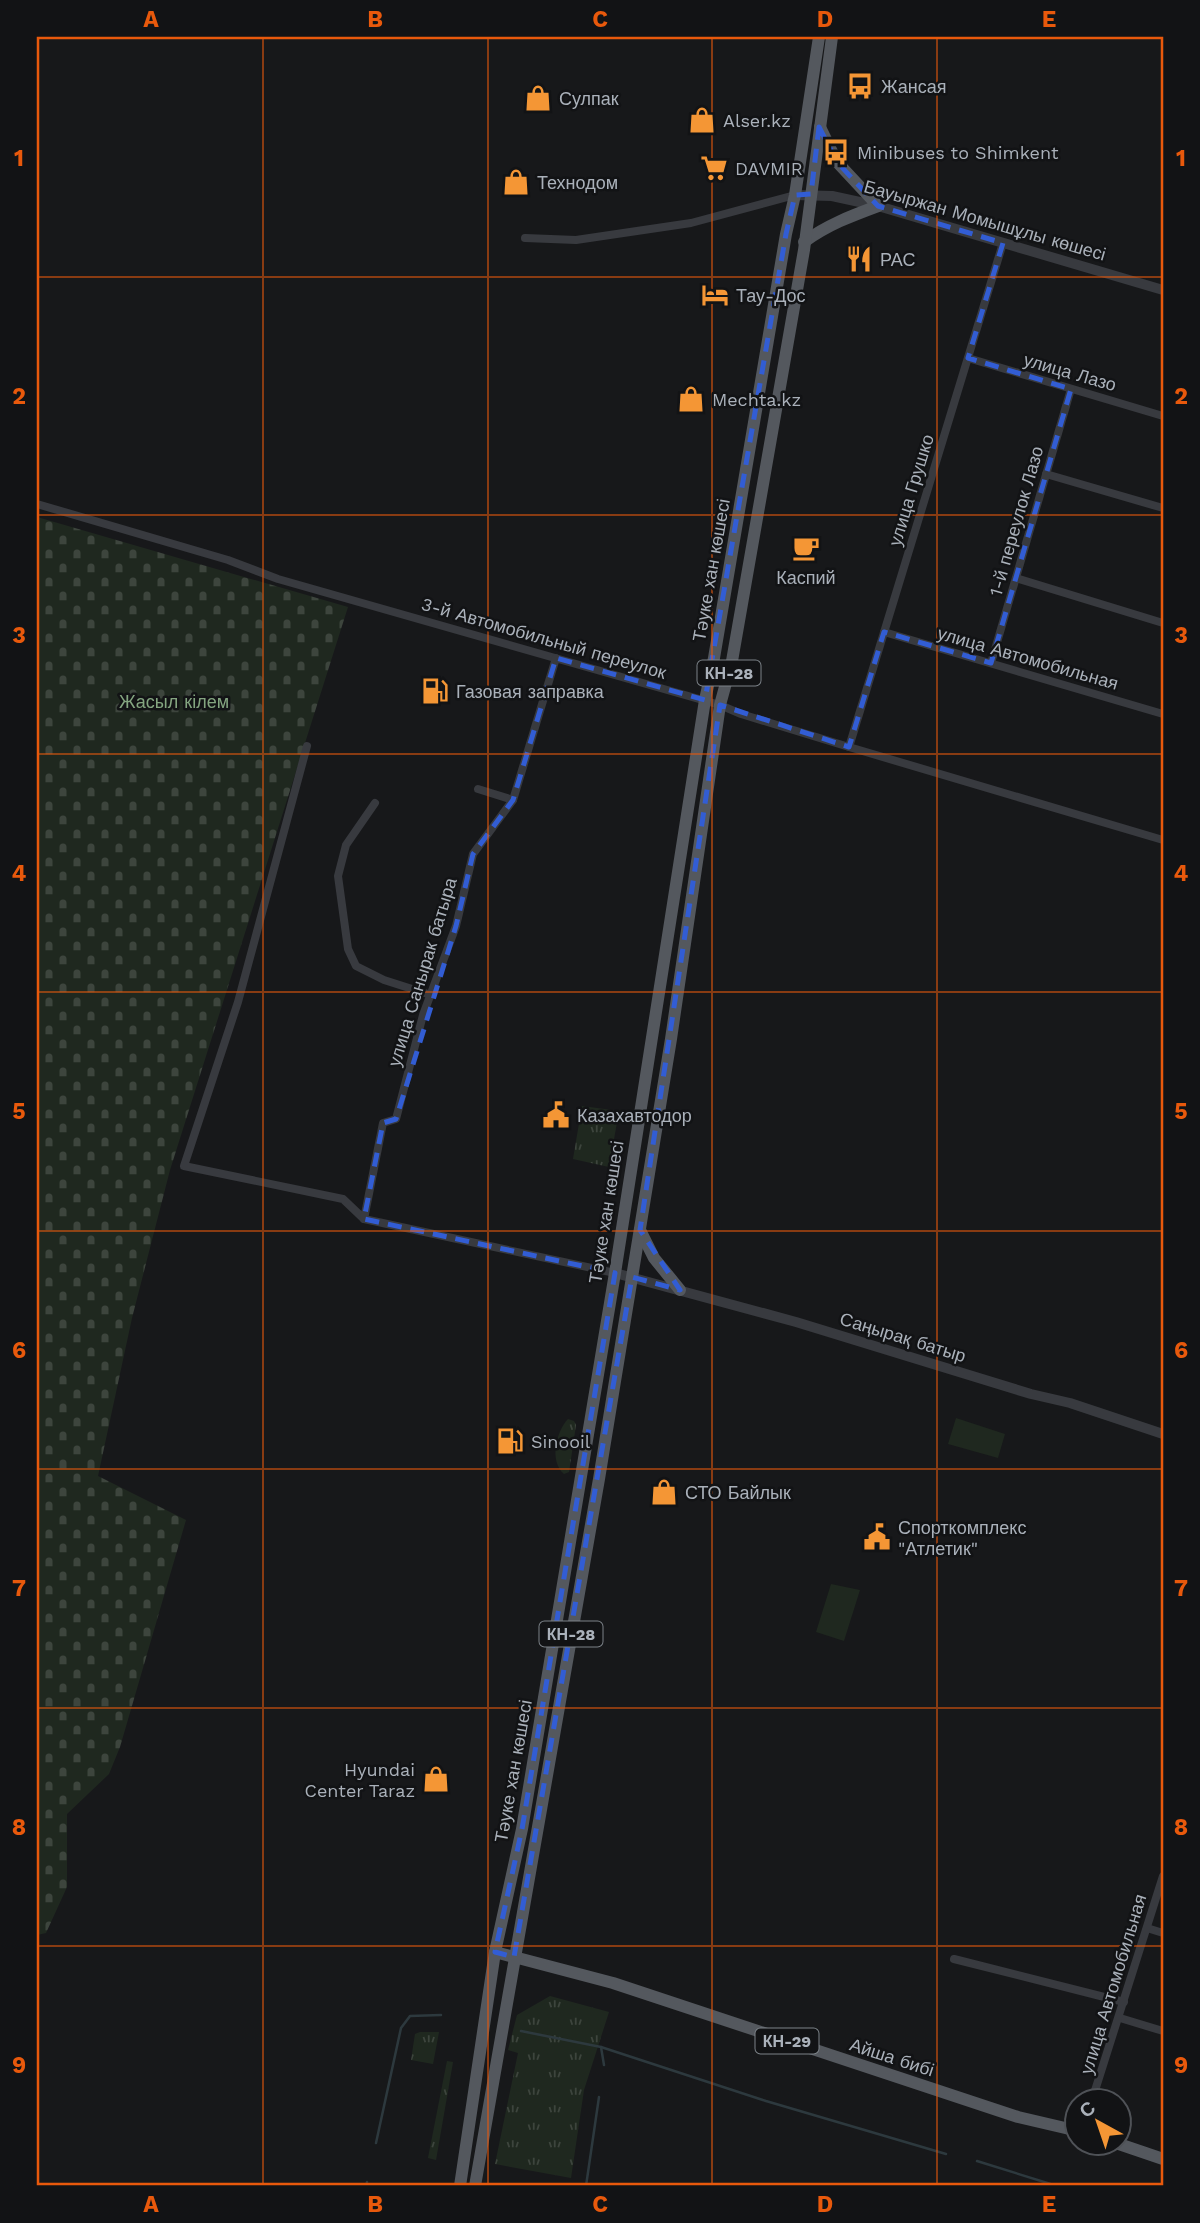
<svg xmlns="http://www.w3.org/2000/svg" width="1200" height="2223" viewBox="0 0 1200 2223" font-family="'Work Sans',sans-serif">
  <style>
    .grass { fill: url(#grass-tufts) }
    .cemetery { fill: url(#cemetery-stones) }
    .pitch { fill: #1f281f }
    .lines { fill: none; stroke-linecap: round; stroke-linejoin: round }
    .stream { stroke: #2d393e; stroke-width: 2.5 }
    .minor { stroke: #383a3f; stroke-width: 8 }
    .tertiary { stroke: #383a3f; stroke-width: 10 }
    .primary { stroke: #54585e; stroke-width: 12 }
    .marked { fill: none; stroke: #325dd4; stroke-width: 5; stroke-dasharray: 14 9; stroke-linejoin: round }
    .grid { fill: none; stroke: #e8590c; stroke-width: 2; stroke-opacity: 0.55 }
    .labels { text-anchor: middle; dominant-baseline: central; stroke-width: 5; stroke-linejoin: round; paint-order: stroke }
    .shield { fill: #121315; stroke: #7c8288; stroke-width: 2 }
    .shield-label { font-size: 16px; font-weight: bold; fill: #aab1ba }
    .poi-label { font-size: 18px; fill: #aab1ba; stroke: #121315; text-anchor: start }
    .street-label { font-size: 18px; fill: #aab1ba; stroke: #121315 }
    .park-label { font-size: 18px; fill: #84a580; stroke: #121315 }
    .neatline { fill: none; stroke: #e8590c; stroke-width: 2.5 }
    .grid-label { font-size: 23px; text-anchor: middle; font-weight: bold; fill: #e8590c }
  </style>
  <defs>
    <pattern id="grass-tufts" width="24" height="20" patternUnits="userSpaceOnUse" patternTransform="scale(1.75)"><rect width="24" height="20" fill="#1f281f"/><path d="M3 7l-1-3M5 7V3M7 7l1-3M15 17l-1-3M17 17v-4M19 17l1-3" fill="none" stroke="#3d453d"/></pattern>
    <pattern id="cemetery-stones" width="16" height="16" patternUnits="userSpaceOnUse" patternTransform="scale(1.75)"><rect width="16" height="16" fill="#1f281f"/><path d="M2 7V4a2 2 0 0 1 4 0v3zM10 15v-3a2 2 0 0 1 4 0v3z" fill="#3d453d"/></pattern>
  </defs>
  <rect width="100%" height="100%" fill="#17181a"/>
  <g class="grass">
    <path d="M582 1106 619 1111 609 1167 573 1159Z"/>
    <path d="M568 1419 574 1421 576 1425 569 1472 564 1474C549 1461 556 1432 568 1419Z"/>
    <path d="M550 1996 609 2012 584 2090 571 2178 495 2164 518 2053 508 2050 517 2015Z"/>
    <path d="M420 2032H439L433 2064 411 2060 415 2034Z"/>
    <path d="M447 2061 453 2062 436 2160 428 2158Z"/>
  </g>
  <path class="cemetery" d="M37 517 348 607 170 1170 132 1318 98 1476 186 1520 120 1747 109 1774 67 1814V1887L46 1933 37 1935Z"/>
  <g class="pitch">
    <path d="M956 1418 1005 1434 998 1458 948 1444Z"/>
    <path d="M831 1584 860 1590 844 1641 816 1632Z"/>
  </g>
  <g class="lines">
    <g class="stream">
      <path d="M521 2031 601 2047 604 2065"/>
      <path d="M601 2047 766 2101 946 2154"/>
      <path d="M376 2143 401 2028 410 2016 441 2015"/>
      <path d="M977 2161 1057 2186"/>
      <path d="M366 2186 367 2182"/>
      <path d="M586 2186 599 2097"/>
    </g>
    <g class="minor">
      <path d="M525 238 576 240 691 223 795 195"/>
      <path d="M968 358 1163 416"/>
      <path d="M1046 474 1163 508"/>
      <path d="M37 504 228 560 278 579 720 705 741 714 849 747 1163 840"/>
      <path d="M1016 578 1163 623"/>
      <path d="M884 632 1163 714"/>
      <path d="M991 663 1071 389"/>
      <path d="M307 746 238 1002 184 1166 343 1199 364 1219 615 1273"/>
      <path d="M849 747 1003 243"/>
      <path d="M478 789 513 800"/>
      <path d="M375 803 346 845 338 876 348 949 356 966 384 980 431 995"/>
      <path d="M364 1219 383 1123 396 1119 423 1015 456 926 473 854 513 800 556 658"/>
      <path d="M1147 1928 1163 1933"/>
      <path d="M954 1959 1124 2002"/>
      <path d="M1120 2018 1163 2031"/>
      <path d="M1092 2100 1163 1876"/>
    </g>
    <g class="tertiary">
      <path d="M795 195 832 196 878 206 1163 290"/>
      <path d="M615 1273 796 1322 1031 1394 1070 1403 1163 1434"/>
    </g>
    <g class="primary">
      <path d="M804 242C827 225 851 216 878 206L837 162 820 127"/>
      <path d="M640 1230 654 1258 680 1290"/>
      <path d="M495 1952 613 1983 1018 2117 1078 2131"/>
      <path d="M1113 2142 1163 2159"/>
      <path d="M460 2186 495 1952 522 1829 615 1273 705 700 714 658 786 234 795 195 819 37"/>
      <path d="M475 2186 599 1479 671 1039 720 705 732 661 804 250 832 37"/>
    </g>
  </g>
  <path class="marked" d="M819 127 837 162 878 206 1003 243 968 358 1071 389 991 663 884 632 849 747 720 705 640 1230 680 1290 632 1277 514 1957 495 1952 522 1829 615 1273 364 1219 383 1123 396 1119 456 926 473 854 513 800 556 658 705 700 786 234 795 195 811 194Z"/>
  <path class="grid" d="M263 37V2186M488 37V2186M712 37V2186M937 37V2186M37 277H1163M37 515H1163M37 754H1163M37 992H1163M37 1231H1163M37 1469H1163M37 1708H1163M37 1946H1163"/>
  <defs>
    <g id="bus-bare" transform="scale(2.1)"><path d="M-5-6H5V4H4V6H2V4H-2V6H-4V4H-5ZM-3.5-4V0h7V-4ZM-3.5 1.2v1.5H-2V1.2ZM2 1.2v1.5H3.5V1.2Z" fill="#f49635" stroke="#121315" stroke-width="2.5" paint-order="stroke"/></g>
    <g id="shop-bare" transform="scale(2.1)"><path d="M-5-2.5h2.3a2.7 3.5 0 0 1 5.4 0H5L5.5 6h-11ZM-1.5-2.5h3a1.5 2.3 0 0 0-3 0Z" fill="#f49635" stroke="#121315" stroke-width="2.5" paint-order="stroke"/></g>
    <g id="supermarket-bare" transform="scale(2.1)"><path d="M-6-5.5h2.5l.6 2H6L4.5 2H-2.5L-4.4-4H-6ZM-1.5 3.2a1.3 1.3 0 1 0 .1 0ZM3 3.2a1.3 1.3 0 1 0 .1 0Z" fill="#f49635" stroke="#121315" stroke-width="2.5" paint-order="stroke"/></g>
    <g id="restaurant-bare" transform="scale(2.1)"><path d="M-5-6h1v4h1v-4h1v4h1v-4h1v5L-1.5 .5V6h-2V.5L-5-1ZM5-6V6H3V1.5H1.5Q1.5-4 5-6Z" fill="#f49635" stroke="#121315" stroke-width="2.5" paint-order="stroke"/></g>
    <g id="hotel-bare" transform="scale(2.1)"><path d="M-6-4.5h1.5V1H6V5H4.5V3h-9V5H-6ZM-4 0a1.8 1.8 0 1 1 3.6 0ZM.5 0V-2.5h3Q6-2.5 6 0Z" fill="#f49635" stroke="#121315" stroke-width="2.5" paint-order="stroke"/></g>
    <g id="cafe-bare" transform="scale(2.1)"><path d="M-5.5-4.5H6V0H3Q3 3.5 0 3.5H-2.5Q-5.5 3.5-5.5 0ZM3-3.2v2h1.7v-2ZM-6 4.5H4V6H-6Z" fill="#f49635" stroke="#121315" stroke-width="2.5" paint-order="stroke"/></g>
    <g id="fuel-bare" transform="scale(2.1)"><path d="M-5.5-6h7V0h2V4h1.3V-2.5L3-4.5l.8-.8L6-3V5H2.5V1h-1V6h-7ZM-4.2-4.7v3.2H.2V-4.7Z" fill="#f49635" stroke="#121315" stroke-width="2.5" paint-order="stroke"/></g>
    <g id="civic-bare" transform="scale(2.1)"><path d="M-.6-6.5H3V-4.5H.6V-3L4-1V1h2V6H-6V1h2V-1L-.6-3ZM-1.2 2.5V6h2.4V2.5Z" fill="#f49635" stroke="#121315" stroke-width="2.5" paint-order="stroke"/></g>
  </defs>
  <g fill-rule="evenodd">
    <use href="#bus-bare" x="860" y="86"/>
    <use href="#shop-bare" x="538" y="98"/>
    <use href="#shop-bare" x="702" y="120"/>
    <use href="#bus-bare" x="836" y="152"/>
    <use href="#supermarket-bare" x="714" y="168"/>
    <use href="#shop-bare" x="516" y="182"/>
    <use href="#restaurant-bare" x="859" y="259"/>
    <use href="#hotel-bare" x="715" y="295"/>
    <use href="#shop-bare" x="691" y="399"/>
    <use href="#cafe-bare" x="806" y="548"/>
    <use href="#fuel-bare" x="435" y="691"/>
    <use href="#civic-bare" x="556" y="1115"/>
    <use href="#fuel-bare" x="510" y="1441"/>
    <use href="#shop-bare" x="664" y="1492"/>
    <use href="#civic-bare" x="877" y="1537"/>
    <use href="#shop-bare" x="436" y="1779"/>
  </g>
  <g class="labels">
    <g class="shield">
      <rect x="697.5" y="660.5" width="63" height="25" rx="5"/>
      <rect x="539.5" y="1621.5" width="63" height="25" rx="5"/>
      <rect x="755.5" y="2028.5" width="63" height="25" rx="5"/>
    </g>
    <g class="shield-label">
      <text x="729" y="673">КН-28</text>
      <text x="571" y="1634">КН-28</text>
      <text x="787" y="2041">КН-29</text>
    </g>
    <g class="poi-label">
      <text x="881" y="86">Жансая</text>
      <text x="559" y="98">Сулпак</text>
      <text x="723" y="120">Alser.kz</text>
      <text x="857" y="152">Minibuses to Shimkent</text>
      <text x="735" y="168">DAVMIR</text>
      <text x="537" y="182">Технодом</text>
      <text x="880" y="259">РАС</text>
      <text x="736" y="295">Тау-Дос</text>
      <text x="712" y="399">Mechta.kz</text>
      <text x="806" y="577" text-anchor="middle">Каспий</text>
      <text x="456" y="691">Газовая заправка</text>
      <text x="577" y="1115">Казахавтодор</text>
      <text x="531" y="1441">Sinooil</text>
      <text x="685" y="1492">СТО Байлык</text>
      <text x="898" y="1527">Спорткомплекс<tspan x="898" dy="21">"Атлетик"</tspan></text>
      <text x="415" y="1769" text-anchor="end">Hyundai<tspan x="415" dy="21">Center Taraz</tspan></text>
    </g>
    <g class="street-label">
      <text transform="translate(985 220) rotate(16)">Бауыржан Момышұлы көшесі</text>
      <text transform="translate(1070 372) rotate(16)">улица Лазо</text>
      <text transform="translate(911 490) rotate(-73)">улица Грушко</text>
      <text transform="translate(1016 521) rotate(-74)">1-й переулок Лазо</text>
      <text transform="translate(711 570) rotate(-80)">Тәуке хан көшесі</text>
      <text transform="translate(544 638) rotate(16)">3-й Автомобильный переулок</text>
      <text transform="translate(1028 658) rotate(16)">улица Автомобильная</text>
      <text transform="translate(422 972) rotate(-73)">улица Санырак батыра</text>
      <text transform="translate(606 1212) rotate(-81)">Тәуке хан көшесі</text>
      <text transform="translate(903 1337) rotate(17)">Саңырақ батыр</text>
      <text transform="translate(513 1771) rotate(-80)">Тәуке хан көшесі</text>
      <text transform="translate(1113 1984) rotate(-73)">улица Автомобильная</text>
      <text transform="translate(892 2057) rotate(18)">Айша бибі</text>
    </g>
    <g class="park-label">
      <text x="174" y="701">Жасыл кілем</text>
    </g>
  </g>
  <rect width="1200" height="2223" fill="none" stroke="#121315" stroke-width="77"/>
  <g transform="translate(1098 2122) rotate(320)"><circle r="33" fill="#121315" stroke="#4f5257" stroke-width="2"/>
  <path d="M0-5L12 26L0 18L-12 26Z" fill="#f49635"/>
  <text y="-10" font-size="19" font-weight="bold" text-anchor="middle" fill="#aab1ba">С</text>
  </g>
  <rect x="38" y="38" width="1124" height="2146" class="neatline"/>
  <g class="grid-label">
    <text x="151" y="27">A</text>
    <text x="375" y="27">B</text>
    <text x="600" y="27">C</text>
    <text x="825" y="27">D</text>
    <text x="1049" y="27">E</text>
    <text x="19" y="166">1</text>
    <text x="1181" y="166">1</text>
    <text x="19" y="404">2</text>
    <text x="1181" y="404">2</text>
    <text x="19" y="643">3</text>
    <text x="1181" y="643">3</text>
    <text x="19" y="881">4</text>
    <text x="1181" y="881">4</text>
    <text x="19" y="1119">5</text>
    <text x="1181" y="1119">5</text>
    <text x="19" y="1358">6</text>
    <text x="1181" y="1358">6</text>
    <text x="19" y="1596">7</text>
    <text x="1181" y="1596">7</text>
    <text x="19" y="1835">8</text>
    <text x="1181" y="1835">8</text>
    <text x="19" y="2073">9</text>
    <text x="1181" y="2073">9</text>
    <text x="151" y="2212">A</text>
    <text x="375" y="2212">B</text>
    <text x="600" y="2212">C</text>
    <text x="825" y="2212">D</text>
    <text x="1049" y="2212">E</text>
  </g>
</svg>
